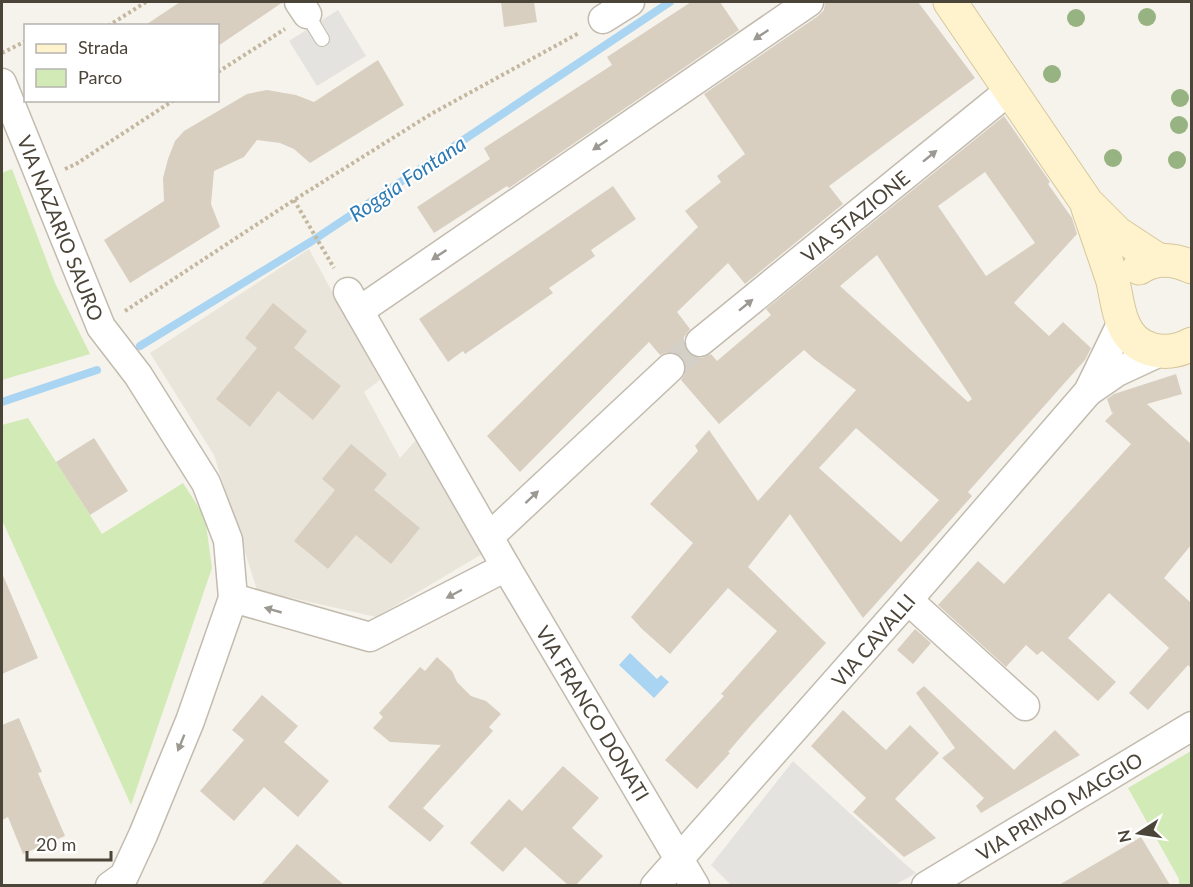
<svg xmlns="http://www.w3.org/2000/svg" width="1193" height="887" viewBox="0 0 1193 887" font-family="Lato,sans-serif">
  <style>
    .residential { fill: #eae5da }
    .green { fill: #d2eab5 }
    .parking { fill: #e5e3e0 }
    .water { fill: #a9d4f2 }
    .lines { fill: none; stroke-linecap: round; stroke-linejoin: round }
    .stream { stroke: #a9d4f2; stroke-width: 8 }
    .building { fill: #d8cfc1; fill-rule: evenodd }
    .street-tunnel { stroke: #d4d0c8; stroke-width: 28; stroke-dasharray: 28 14; stroke-linecap: butt }
    .lane-casing { stroke: #c2bbae; stroke-width: 16 }
    .street-casing { stroke: #c2bbae; stroke-width: 31 }
    .secondary-casing { stroke: #d6c79b; stroke-width: 35 }
    .path { stroke: #c4b79f; stroke-width: 4; stroke-dasharray: 3 3; stroke-linecap: butt }
    .lane { stroke: #fff; stroke-width: 14 }
    .street { stroke: #fff; stroke-width: 28 }
    .secondary { stroke: #fff3cd; stroke-width: 33 }
    .tree { fill: #97b381 }
    .oneway { fill: #9c9892 }
    .labels { text-anchor: middle; dominant-baseline: central; stroke-width: 4.5; stroke-linejoin: round; paint-order: stroke }
    .street-label { font-size: 20px; fill: #4b4439; stroke: #fff }
    .water-label { font-size: 21px; font-style: italic; fill: #2e7ab2; stroke: #fff }
  </style>
  <rect width="100%" height="100%" fill="#f6f3ec"/>
  <path class="residential" d="M309 249 380 380 364 392 400 458 417 439 482 554 376 617 257 590 214 455 150 353Z"/>
  <g class="green">
    <path d="M12 169 55 283 90 354 2 380V173Z"/>
    <path d="M28 418 102 534 183 483 205 517 212 568 131 805 2 520V425Z"/>
    <path d="M1191 751V885H1179V879L1128 788Z"/>
  </g>
  <g class="parking">
    <path d="M338 10 366 56 317 86 289 41Z"/>
    <path d="M793 761 904 863 916 873 895 885H731L711 865Z"/>
  </g>
  <path class="water" d="M630 653 657 679 661 675 669 682 654 698 619 665Z"/>
  <g class="lines">
    <g class="stream">
      <path d="M140 346 312 241 670 2"/>
      <path d="M2 402 97 370"/>
    </g>
  </g>
  <g class="building">
    <path d="M180 2H283L218 46V26H144Z"/>
    <path d="M501 2H534L537 22 504 27Z"/>
    <path d="M691 2H720L739 30 509 188 507 186 434 233 417 207 490 159 484 148 612 65 607 57Z"/>
    <path d="M825 2H918L975 78 829 186 843 204 745 284 728 263 677 312 690 329 684 337V344L687 352 694 357 702 358 711 354 717 361 771 315 766 309 1004 116 1050 182 1048 184 1072 218 1077 234 1014 303 1049 336 1063 322 1091 348 1085 360 968 492 972 496 863 618 790 514 748 567 826 643 753 723 728 752 730 753 697 789 665 760 724 696 721 694 777 631 728 588 670 654 642 629 631 617 693 543 650 504 698 451 695 446 709 430 758 501 856 390 814 359 804 350 719 424 681 380 686 372V364L682 357 674 352H667L660 355 649 342 520 472 487 436 698 227 685 211 721 182 717 176 745 154 704 94 818 16 824 10ZM985 172 1035 243 986 276 938 206ZM877 255 972 399 968 402 840 286ZM856 428 939 500 901 542 819 468Z"/>
    <path d="M378 60 404 105 310 163 294 149 280 143 257 140 244 157 214 171 211 204 220 227 130 283 104 240 164 201 163 178 168 159 175 141 184 131 247 94 267 90 296 95 314 102Z"/>
    <path d="M613 186 636 219 591 250 595 256 549 288 553 293 465 354 463 351 448 362 419 319Z"/>
    <path d="M273 303 307 331 294 348 341 386 313 420 278 391 250 427 216 399 257 348 245 338Z"/>
    <path d="M1176 374 1182 394 1147 404 1191 444V545L1164 578 1191 603V668L1188 665 1148 710 1129 693 1169 648 1109 593 1068 638 1116 682 1098 701 1042 651 1037 655 1026 645 1006 667 938 605 978 561 1004 584 1131 444 1105 421 1114 412 1112 413 1107 399 1114 394Z"/>
    <path d="M94 438 128 491 90 515 56 462Z"/>
    <path d="M351 444 387 474 374 490 420 528 391 564 356 535 328 569 294 541 335 490 322 479Z"/>
    <path d="M2 573 38 658 2 674Z"/>
    <path d="M915 629 931 643 913 664 897 650Z"/>
    <path d="M437 657 452 671 457 682 471 696 486 701 501 714 489 727 493 731 423 808 444 826 430 842 388 807 441 745 390 742 373 728 383 717 379 713 420 667 425 671Z"/>
    <path d="M924 686 1014 770 1055 730 1080 755 981 813 976 806 984 798 942 758 955 748 916 693Z"/>
    <path d="M262 695 298 726 284 742 329 781 298 817 264 787 234 821 200 791 244 740 232 730Z"/>
    <path d="M843 710 886 750 910 725 939 753 895 799 936 838 904 857 853 812 866 798 811 746Z"/>
    <path d="M19 718 42 772 38 773 65 836 23 854 8 817 2 820V725Z"/>
    <path d="M563 766 599 798 572 828 603 856 576 885H568L525 847 503 872 470 843 509 799 522 811Z"/>
    <path d="M1141 837 1170 885H1059Z"/>
    <path d="M297 844 344 885H261Z"/>
  </g>
  <g class="lines">
    <path class="street-tunnel" d="M670 368 700 342"/>
    <g class="lane-casing">
      <path id="lane" d="M307 14 322 39"/>
    </g>
    <g class="street-casing">
      <g id="street">
        <path d="M299 2 307 14"/>
        <path d="M603 19 630 2"/>
        <path d="M2 83 101 327 138 375 206 483 228 540 233 598"/>
        <path d="M348 292 506 567 695 886"/>
        <path d="M359 311 809 2"/>
        <path d="M700 342 1010 90"/>
        <path d="M1088 392 1117 372 1160 352"/>
        <path d="M489 537 670 368"/>
        <path d="M908 600 1025 706"/>
        <path d="M110 886 124 876 143 835 190 721 233 598 370 637 506 567"/>
        <path d="M655 886 908 600 1088 392 1122 322"/>
        <path d="M926 886 1192 726"/>
      </g>
    </g>
    <g class="secondary-casing">
      <g id="secondary">
        <path d="M950 2 1087 203 1117 233 1158 260"/>
        <path d="M1088 208C1096 231 1104 254 1112 278 1116 292 1117 309 1123 323 1134 352 1166 358 1192 344"/>
        <path d="M1139 268C1155 257 1175 259 1192 267"/>
      </g>
    </g>
    <g class="path">
      <path d="M108 26 146 2"/>
      <path d="M2 53 26 41"/>
      <path d="M218 72 285 29"/>
      <path d="M65 169 76 164 174 100"/>
      <path d="M294 200 334 268"/>
      <path d="M125 311 294 200 431 114 579 33"/>
    </g>
    <use href="#lane" class="lane"/>
    <use href="#street" class="street"/>
    <use href="#secondary" class="secondary"/>
  </g>
  <g class="tree">
    <circle cx="1147" cy="17" r="9"/>
    <circle cx="1076" cy="18" r="9"/>
    <circle cx="1052" cy="74" r="9"/>
    <circle cx="1180" cy="98" r="9"/>
    <circle cx="1179" cy="125" r="9"/>
    <circle cx="1113" cy="158" r="9"/>
    <circle cx="1177" cy="160" r="9"/>
  </g>
  <defs><path id="oneway-solid" d="M-6-.8H1V-3.2L6.5 0L1 3.2V.8H-6Z" transform="scale(1.5)"/></defs>
  <g class="oneway">
    <use href="#oneway-solid" transform="translate(761 35) rotate(146)"/>
    <use href="#oneway-solid" transform="translate(600 145) rotate(146)"/>
    <use href="#oneway-solid" transform="translate(930 156) rotate(-39)"/>
    <use href="#oneway-solid" transform="translate(439 255) rotate(146)"/>
    <use href="#oneway-solid" transform="translate(746 305) rotate(-39)"/>
    <use href="#oneway-solid" transform="translate(532 497) rotate(-43)"/>
    <use href="#oneway-solid" transform="translate(454 594) rotate(152)"/>
    <use href="#oneway-solid" transform="translate(273 610) rotate(-164)"/>
    <use href="#oneway-solid" transform="translate(181 743) rotate(112)"/>
  </g>
  <g class="labels">
    <g class="street-label">
      <text transform="translate(855 216) rotate(-39)">VIA STAZIONE</text>
      <text transform="translate(61 228) rotate(68)">VIA NAZARIO SAURO</text>
      <text transform="translate(873 640) rotate(-49)">VIA CAVALLI</text>
      <text transform="translate(593 713) rotate(59)">VIA FRANCO DONATI</text>
      <text transform="translate(1059 806) rotate(-31)">VIA PRIMO MAGGIO</text>
    </g>
    <g class="water-label">
      <text transform="translate(407 178) rotate(-34)">Roggia Fontana</text>
    </g>
  </g>
  <rect width="1193" height="887" fill="none" stroke="#4b4439" stroke-width="6"/>
  <rect x="24" y="24" width="195" height="78" fill="#ffffff" stroke="#b7b4b0" stroke-width="1.5"/>
  <rect x="36" y="44" width="30" height="9" fill="#fff3cd" stroke="#b7b4b0" stroke-width="1.5"/>
  <text x="78" y="54" font-size="18" fill="#4b4439">Strada</text>
  <rect x="36" y="69" width="30" height="18" fill="#d2eab5" stroke="#b7b4b0" stroke-width="1.5"/>
  <text x="78" y="84" font-size="18" fill="#4b4439">Parco</text>
  <g transform="translate(1139 833) rotate(258)" stroke="#ffffff" stroke-width="4.5" paint-order="stroke">
  <path d="M0-4.5L10 22L0 15L-10 22Z" fill="#4b4439"/>
  <text y="-9" font-size="16" font-weight="bold" text-anchor="middle" fill="#4b4439">N</text>
  </g>
  <path d="M27 851v9h84v-9" fill="none" stroke="#4b4439" stroke-width="3"/>
  <text x="36" y="851" font-size="18" fill="#4b4439" stroke="#ffffff" stroke-width="4.5" paint-order="stroke">20 m</text>
</svg>
